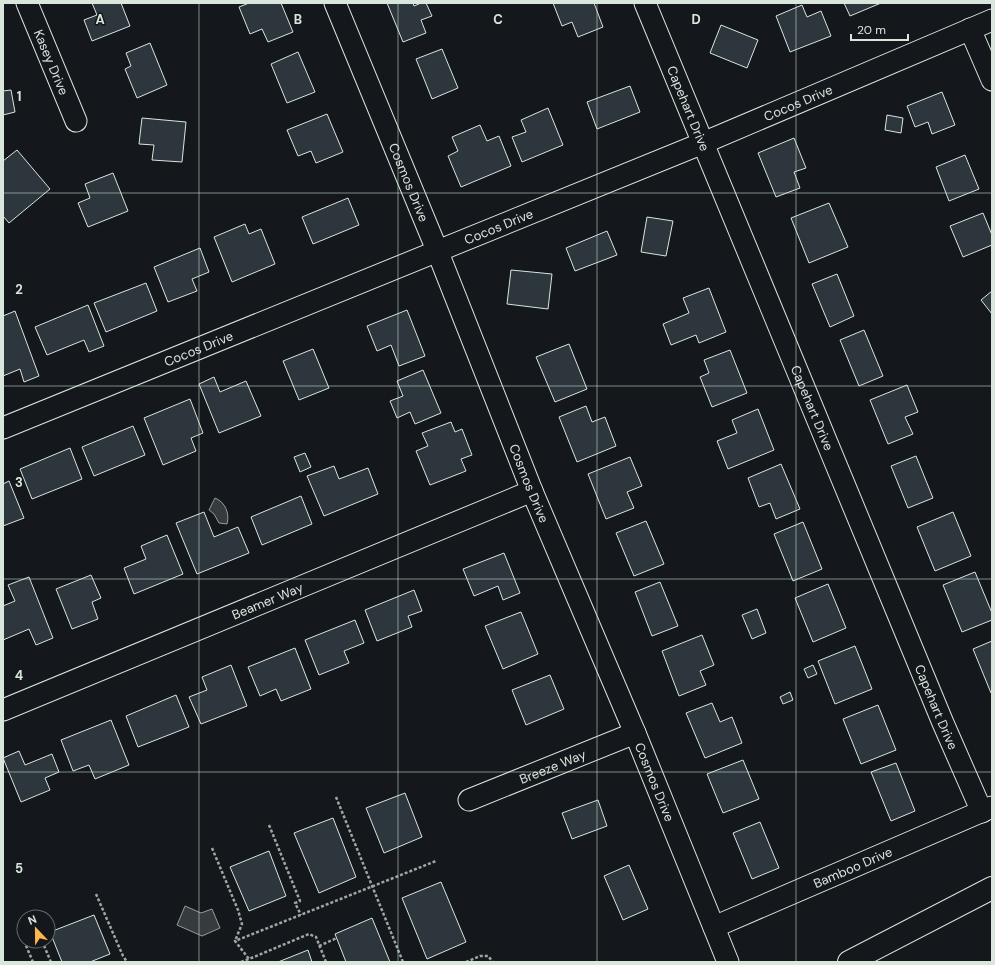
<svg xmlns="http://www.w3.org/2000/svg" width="995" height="965" viewBox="0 0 995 965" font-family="'DM Sans',sans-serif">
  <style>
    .water { fill: #363b3e; stroke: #939e99 }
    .building { fill: #2c363c; stroke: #d8e6dc }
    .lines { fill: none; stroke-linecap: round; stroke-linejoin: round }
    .minor-casing { stroke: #d8e6dc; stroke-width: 23 }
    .highway-casing { stroke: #d8e6dc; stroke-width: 24 }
    .path { stroke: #9da8a2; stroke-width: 2.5; stroke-dasharray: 3 2; stroke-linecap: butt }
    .minor { stroke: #14181c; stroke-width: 21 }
    .highway { stroke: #14181c; stroke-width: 22 }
    .grid { fill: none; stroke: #d8e6dc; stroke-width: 1; stroke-opacity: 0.55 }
    .labels { text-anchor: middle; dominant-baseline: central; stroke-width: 3; stroke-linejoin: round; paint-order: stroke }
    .street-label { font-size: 13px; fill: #d8e6dc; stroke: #14181c }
    .grid-label { font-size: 13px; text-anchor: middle; font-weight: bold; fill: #d8e6dc; stroke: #14181c; stroke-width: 3; stroke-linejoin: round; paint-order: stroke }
  </style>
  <rect width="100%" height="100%" fill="#14181c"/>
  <g class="water">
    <path d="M215 498C225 502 230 513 227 524L219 523 214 514 209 510Z"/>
    <path d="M185 906 201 913 212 909 220 928 202 936 177 925Z"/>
  </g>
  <g class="building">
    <path d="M92 3H121L130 26 92 41 84 20 97 15Z"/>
    <path d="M249 3H281L293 32 268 42 262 29 250 34 239 7Z"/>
    <path d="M387 3H413L414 6 421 3H426L432 16 421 20 426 33 403 42Z"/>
    <path d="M553 3H594L603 27 578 37 572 22 562 26Z"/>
    <path d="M844 3H881L850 16Z"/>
    <path d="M802 5 807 17 821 11 831 36 790 52 776 16Z"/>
    <path d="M721 25 758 40 747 68 710 53Z"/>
    <path d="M150 43 167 85 137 98 125 69 131 66 126 53Z"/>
    <path d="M442 49 458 88 432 99 416 59Z"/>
    <path d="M298 52 315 92 287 103 271 64Z"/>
    <path d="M630 86 640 112 597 129 587 102Z"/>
    <path d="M11 90 15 112 3 115V91Z"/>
    <path d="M942 92 955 125 932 134 928 122 915 127 907 106Z"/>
    <path d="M548 108 563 145 522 162 512 137 526 132 521 120Z"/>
    <path d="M327 114 343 152 316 163 311 151 298 156 287 130Z"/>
    <path d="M887 115 903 118 901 133 885 130Z"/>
    <path d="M142 118 186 122 182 162 152 160 154 145 139 144Z"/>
    <path d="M480 125 487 141 499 136 511 166 461 187 448 156 458 151 452 137Z"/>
    <path d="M794 138 806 168 794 172 800 188 776 197 758 153Z"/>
    <path d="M17 150 50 189 9 223 3 216V161Z"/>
    <path d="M965 155 979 189 949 201 936 167Z"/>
    <path d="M113 173 128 211 88 227 78 203 90 198 85 184Z"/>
    <path d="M348 198 359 225 313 244 302 217Z"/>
    <path d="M829 203 848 247 809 263 791 218Z"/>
    <path d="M983 213 992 235V245L963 257 950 226Z"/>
    <path d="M647 217 673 221 666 256 641 252Z"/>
    <path d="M245 224 249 234 261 229 275 264 232 282 214 237Z"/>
    <path d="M607 231 617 255 575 271 566 248Z"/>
    <path d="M200 248 209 272 192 279 197 291 168 302 154 267Z"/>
    <path d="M511 270 552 274 548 309 507 304Z"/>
    <path d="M837 274 854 316 830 327 812 284Z"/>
    <path d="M146 283 157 311 106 332 94 303Z"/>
    <path d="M709 288 726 332 699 343 696 335 671 345 663 324 689 313 683 298Z"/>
    <path d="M992 291V314L981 300Z"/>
    <path d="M88 305 104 346 89 352 84 340 47 355 35 327Z"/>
    <path d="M407 310 425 356 399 366 391 345 377 351 367 326Z"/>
    <path d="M15 311 39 376 24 382 20 369 3 376V316Z"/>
    <path d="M864 330 883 376 859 386 840 340Z"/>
    <path d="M569 344 587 389 555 402 536 357Z"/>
    <path d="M313 349 329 388 299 400 283 361Z"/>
    <path d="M730 350 747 393 712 407 700 377 709 373 704 360Z"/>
    <path d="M423 370 441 413 415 424 410 412 397 418 390 401 403 396 397 381Z"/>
    <path d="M214 377 220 392 246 381 261 416 219 433 199 384Z"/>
    <path d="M907 385 918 412 905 417 913 434 888 444 870 400Z"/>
    <path d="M190 399 203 433 191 438 196 451 163 465 144 418Z"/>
    <path d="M586 406 592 422 605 417 616 446 577 462 559 417Z"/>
    <path d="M758 409 774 450 728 469 717 441 737 433 732 420Z"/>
    <path d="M451 422 455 432 462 429 472 455 461 459 466 471 430 485 416 451 428 446 422 433Z"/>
    <path d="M133 426 145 455 94 476 82 447Z"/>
    <path d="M70 448 82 479 32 499 20 469Z"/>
    <path d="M305 453 311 467 300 472 294 457Z"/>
    <path d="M916 456 933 498 908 508 891 466Z"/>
    <path d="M630 457 642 486 627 492 634 508 606 519 588 474Z"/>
    <path d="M781 464 800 509 776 519 770 503 759 507 748 478Z"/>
    <path d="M334 466 339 479 368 468 378 494 324 516 307 476Z"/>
    <path d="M9 481 24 518 3 526V484Z"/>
    <path d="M301 496 312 524 262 545 251 517Z"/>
    <path d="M204 512 214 537 238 527 249 553 197 574 176 523Z"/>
    <path d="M953 512 971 556 935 571 917 527Z"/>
    <path d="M646 521 664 564 634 576 616 533Z"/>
    <path d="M803 522 822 569 793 581 774 534Z"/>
    <path d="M167 535 183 574 134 594 124 568 146 559 141 546Z"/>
    <path d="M504 553 520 593 503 600 498 586 474 596 463 569Z"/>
    <path d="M975 572 992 613V620L962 632 943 585Z"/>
    <path d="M91 575 101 598 92 602 98 619 72 629 56 589Z"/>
    <path d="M29 577 53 638 36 645 29 629 3 640V606L15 601 8 585Z"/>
    <path d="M660 582 678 626 652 636 635 592Z"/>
    <path d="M828 584 846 628 813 642 795 598Z"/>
    <path d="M414 590 422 611 408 616 412 627 377 641 365 610Z"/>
    <path d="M757 609 766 633 752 639 742 615Z"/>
    <path d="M521 612 538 654 503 669 485 626Z"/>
    <path d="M355 620 364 643 344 651 349 663 319 675 305 640Z"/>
    <path d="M702 635 714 665 700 671 706 685 679 696 662 651Z"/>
    <path d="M992 641V693H991L973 649Z"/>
    <path d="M855 646 872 689 835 704 818 661Z"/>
    <path d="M295 648 311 689 281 701 276 689 260 696 248 667Z"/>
    <path d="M231 665 247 706 201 724 189 697 207 690 202 677Z"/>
    <path d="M813 665 817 674 808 678 804 669Z"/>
    <path d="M550 675 564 709 526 725 512 690Z"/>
    <path d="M790 692 793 700 783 704 780 697Z"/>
    <path d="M176 695 189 727 138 747 126 716Z"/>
    <path d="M712 703 720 722 732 717 742 743 705 758 686 713Z"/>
    <path d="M878 705 896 750 861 764 843 719Z"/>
    <path d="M111 720 129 765 95 779 89 765 73 771 61 740Z"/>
    <path d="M19 751 25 765 52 754 59 772 45 778 50 790 21 802 3 758Z"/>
    <path d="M743 760 759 799 723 813 707 774Z"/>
    <path d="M896 763 915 811 891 821 871 772Z"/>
    <path d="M405 793 422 837 384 853 366 808Z"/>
    <path d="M598 800 607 826 572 839 562 813Z"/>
    <path d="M333 818 356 877 319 893 294 833Z"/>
    <path d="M760 822 779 868 752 879 733 833Z"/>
    <path d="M269 851 286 896 249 911 230 867Z"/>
    <path d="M629 865 648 909 623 920 604 876Z"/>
    <path d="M441 882 466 942 427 959 402 898Z"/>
    <path d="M94 915 110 954 90 962H62L50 932Z"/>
    <path d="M372 918 390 962H346L335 934Z"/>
    <path d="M308 950 312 962H278Z"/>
  </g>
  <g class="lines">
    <g class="minor-casing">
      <g id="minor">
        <path id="s1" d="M27 3 76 121"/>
        <path id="s2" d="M335 3 437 250 532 491 635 733 728 962"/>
        <path id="s3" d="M645 3 943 723 982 812"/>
        <path d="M970 29 992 80"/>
        <path id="s4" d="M3 428 703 143 992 20"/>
        <path id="s5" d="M3 710 532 491"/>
        <path id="s6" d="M469 800 635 733"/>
        <path id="s7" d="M714 927 992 807"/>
      </g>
    </g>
    <g class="highway-casing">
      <path id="highway" d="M849 962 992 888"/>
    </g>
    <g class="path">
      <path d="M336 797 403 962"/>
      <path d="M269 825 300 901 295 903 301 915"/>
      <path d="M212 848 238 910 242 924 235 941"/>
      <path d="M96 894 123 956 127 962"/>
      <path d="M39 917V916"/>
      <path d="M18 925 24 940"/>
      <path d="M24 941 33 962"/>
      <path d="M42 941 51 962"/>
      <path d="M319 946 337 938"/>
      <path d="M241 962 249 959"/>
      <path d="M326 962 316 937 309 934 249 959 235 941 436 861"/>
      <path d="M466 962 480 956H488L493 962"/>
    </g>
    <use href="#minor" class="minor"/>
    <use href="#highway" class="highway"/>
  </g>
  <path class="grid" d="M199 3V962M398 3V962M597 3V962M796 3V962M3 193H992M3 386H992M3 579H992M3 772H992"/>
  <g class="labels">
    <g class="street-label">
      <text stroke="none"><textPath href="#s1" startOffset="64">Kasey Drive</textPath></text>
      <text stroke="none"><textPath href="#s4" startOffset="859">Cocos Drive</textPath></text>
      <text stroke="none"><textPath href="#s3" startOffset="114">Capehart Drive</textPath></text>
      <text stroke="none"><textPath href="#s2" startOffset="194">Cosmos Drive</textPath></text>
      <text stroke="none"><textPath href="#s4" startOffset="535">Cocos Drive</textPath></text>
      <text stroke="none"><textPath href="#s4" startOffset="211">Cocos Drive</textPath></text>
      <text stroke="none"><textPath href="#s3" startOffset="438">Capehart Drive</textPath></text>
      <text stroke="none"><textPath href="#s2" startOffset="518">Cosmos Drive</textPath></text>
      <text stroke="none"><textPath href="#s5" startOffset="286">Beamer Way</textPath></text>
      <text stroke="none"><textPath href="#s3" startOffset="762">Capehart Drive</textPath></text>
      <text stroke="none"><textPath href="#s6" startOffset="90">Breeze Way</textPath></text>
      <text stroke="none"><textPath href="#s2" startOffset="842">Cosmos Drive</textPath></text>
      <text stroke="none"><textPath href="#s7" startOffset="151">Bamboo Drive</textPath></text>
    </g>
  </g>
  <g class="grid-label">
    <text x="100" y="24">A</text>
    <text x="298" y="24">B</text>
    <text x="498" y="24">C</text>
    <text x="696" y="24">D</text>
    <text x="19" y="101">1</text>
    <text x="19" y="294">2</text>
    <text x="19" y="487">3</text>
    <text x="19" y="680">4</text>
    <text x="19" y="873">5</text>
  </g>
  <rect width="995" height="965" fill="none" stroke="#d8e6dc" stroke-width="8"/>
  <g transform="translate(36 929) rotate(338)"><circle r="19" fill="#14181c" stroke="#626a69"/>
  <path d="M0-3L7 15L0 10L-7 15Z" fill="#ffb74d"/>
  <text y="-6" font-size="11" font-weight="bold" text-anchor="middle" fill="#d8e6dc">N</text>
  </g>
  <path d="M851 34v6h57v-6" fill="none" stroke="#d8e6dc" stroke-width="2"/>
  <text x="857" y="34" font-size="12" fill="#d8e6dc" stroke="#14181c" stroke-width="3" paint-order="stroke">20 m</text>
</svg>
